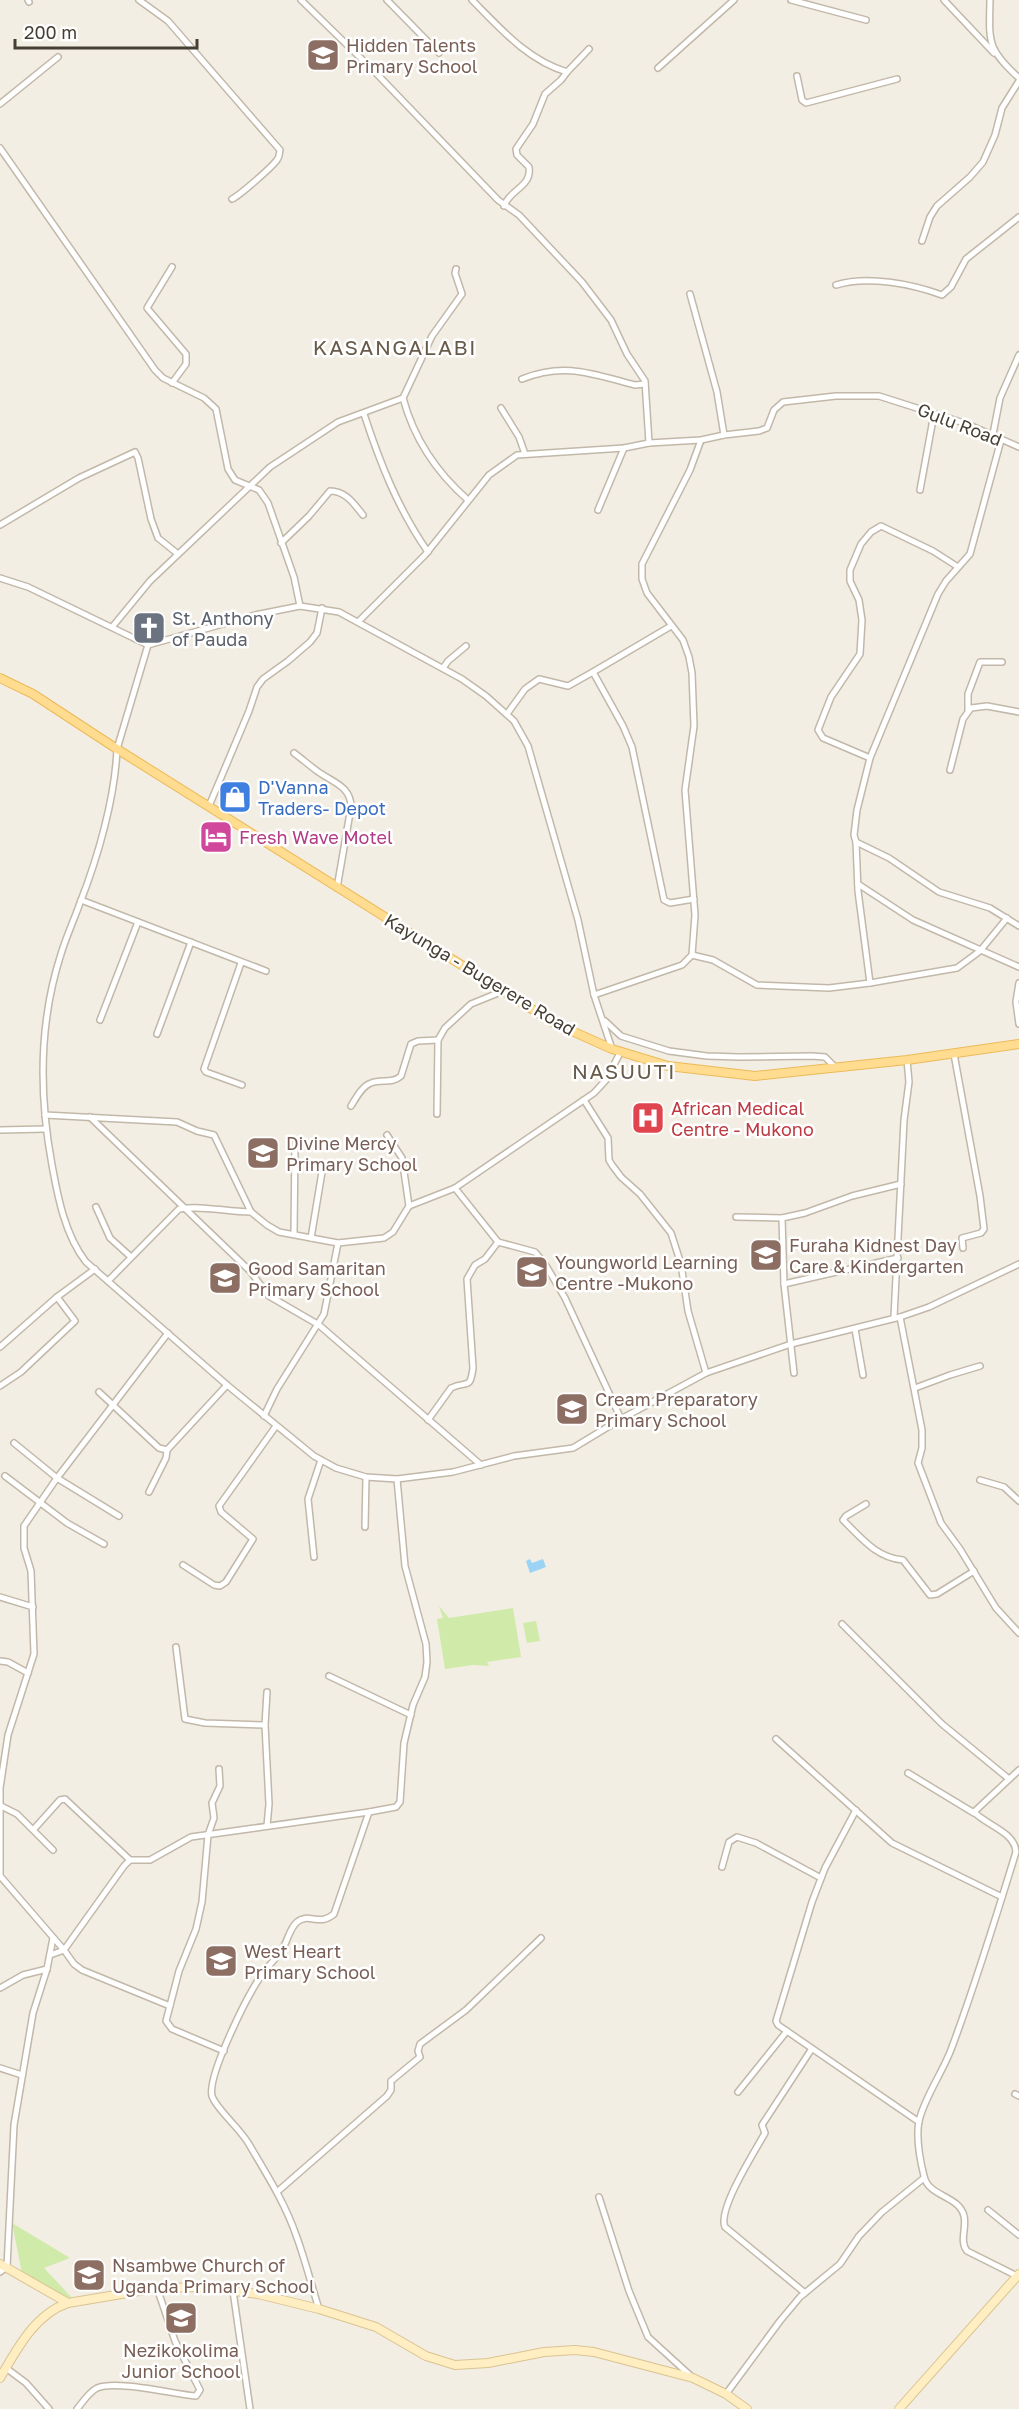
<svg xmlns="http://www.w3.org/2000/svg" width="1019" height="2409" viewBox="0 0 1019 2409" font-family="'Golos Text',sans-serif">
  <style>
    .green { fill: #cfeaa9 }
    .water { fill: #9bd3f5 }
    .lines { fill: none; stroke-linecap: round; stroke-linejoin: round }
    .street-casing { stroke: #c2b8a9; stroke-width: 8 }
    .secondary-casing { stroke: #dac392; stroke-width: 10 }
    .primary-casing { stroke: #ebba59; stroke-width: 10 }
    .street { stroke: #fff; stroke-width: 5 }
    .secondary { stroke: #ffeec1; stroke-width: 8 }
    .primary { stroke: #ffdc90; stroke-width: 8 }
    .labels { text-anchor: middle; dominant-baseline: central; stroke-width: 5; stroke-linejoin: round; paint-order: stroke }
    .education-label { font-size: 18px; fill: #785e54; stroke: #fff; text-anchor: start }
    .street-label { font-size: 18px; fill: #453e33; stroke: #fff }
    .worship-label { font-size: 18px; fill: #5b616d; stroke: #fff; text-anchor: start }
    .shop-label { font-size: 18px; fill: #366cbe; stroke: #fff; text-anchor: start }
    .hotel-label { font-size: 18px; fill: #b23c85; stroke: #fff; text-anchor: start }
    .health-label { font-size: 18px; fill: #be3a42; stroke: #fff; text-anchor: start }
    .quarter-label { font-size: 21px; letter-spacing: 1.5px; fill: #695b4a; stroke: #fff }
  </style>
  <rect width="100%" height="100%" fill="#f3eee3"/>
  <g class="green">
    <path d="M439 1606 449 1618 513 1608 521 1657 487 1662 489 1666 473 1665 445 1669 437 1619 443 1618Z"/>
    <path d="M536 1621 540 1641 527 1643 523 1623Z"/>
    <path d="M12 2223 70 2258 44 2268 72 2298H65L22 2273Z"/>
  </g>
  <path class="water" d="M530 1559 532 1563 543 1559 546 1567 530 1573 526 1561Z"/>
  <g class="lines">
    <g class="street-casing">
      <g id="street">
        <path d="M28 0 29 2"/>
        <path d="M139 0 168 21 280 150C279 154 280 156 277 160 271 168 240 195 232 199"/>
        <path d="M301 0 375 72 498 200 519 215 582 282 611 320 627 354 645 381 649 443"/>
        <path d="M387 0 439 53"/>
        <path d="M472 0C500 28 527 60 567 72L589 49"/>
        <path d="M791 0 866 20"/>
        <path d="M944 0 994 53"/>
        <path d="M990 0C989 42 987 49 1019 78"/>
        <path d="M658 68 734 0"/>
        <path d="M797 76 802 100 806 103 897 79"/>
        <path d="M0 104 58 57"/>
        <path d="M0 148 155 370 163 378 204 398 216 409 228 469 235 480 259 490 268 503 294 577 300 606"/>
        <path d="M504 206C510 189 532 187 529 167L517 155 516 149 533 124 545 94 561 80 567 72"/>
        <path d="M922 241 930 217 937 206 970 177 983 162 995 135 1002 108 1019 81"/>
        <path d="M836 285C867 275 912 284 942 295L951 287 966 259 1019 217"/>
        <path d="M690 294 717 392 724 435"/>
        <path d="M522 379C565 362 592 374 635 385L645 384"/>
        <path d="M172 383 186 364V354L147 308 172 267"/>
        <path d="M403 398C414 439 436 472 468 500"/>
        <path d="M501 408 519 437 525 454"/>
        <path d="M364 414C380 463 398 509 428 552"/>
        <path d="M993 434 1000 398 1019 355"/>
        <path d="M920 490 934 414"/>
        <path d="M598 510 624 448"/>
        <path d="M0 525 79 478 135 452 138 458 151 519 158 538 178 554"/>
        <path d="M281 543 309 516 330 491C346 491 354 504 363 515"/>
        <path d="M0 578 28 587 148 645 255 615 300 606 339 612 462 679 486 696 514 721 528 746 578 920 594 995 612 1049"/>
        <path d="M359 621 425 555 489 475 517 455 624 448 649 443 701 440 724 435 759 431 767 428 774 410 783 402 836 396H879L967 424 1019 447"/>
        <path d="M113 626 150 581 270 467 338 422 403 398 432 336 462 294 455 273 456 269"/>
        <path d="M671 626 593 672 623 726 632 747 664 900 670 903 694 899"/>
        <path d="M148 645 117 749C115 798 98 857 80 903 74 920 66 937 61 954 39 1022 39 1095 52 1165 58 1198 65 1235 86 1262L227 1385 314 1456 336 1468 366 1477 397 1479 453 1472 514 1456 573 1448 621 1419 706 1373 791 1344 900 1317 929 1307 1019 1264"/>
        <path d="M443 668 448 661 466 646"/>
        <path d="M968 710V694L980 662H1002"/>
        <path d="M507 714 525 689 539 679 568 686 593 672"/>
        <path d="M294 753C302 759 309 765 317 771 332 782 351 786 351 807L337 888"/>
        <path d="M870 758 823 738 818 730 831 697 860 654 862 620 859 600 850 581V570L861 544 871 532 881 526 933 551 958 567"/>
        <path d="M950 770 963 719 971 708 987 706 1019 712"/>
        <path d="M209 806 249 711 257 687 263 679 288 661 310 642 317 633 322 608"/>
        <path d="M856 842 889 858 939 892 990 908 1019 926"/>
        <path d="M858 884 913 920 1019 967"/>
        <path d="M81 900 266 971"/>
        <path d="M692 955 713 960 757 985 829 988 870 983 957 968 980 951 1007 918"/>
        <path d="M241 963 204 1069 206 1072 242 1085"/>
        <path d="M870 983 858 891 856 842 854 835 857 810 870 758 938 594 946 581 970 554 1001 440"/>
        <path d="M1019 983 1016 1002 1019 1024"/>
        <path d="M594 995 682 965 692 955 695 915 685 790 694 726 692 673 689 657 683 640 647 593 642 579V564L690 470 701 440"/>
        <path d="M100 1020 138 922"/>
        <path d="M605 1021 621 1036 669 1051 707 1056 739 1057 812 1056 825 1057 835 1067"/>
        <path d="M157 1034 191 942"/>
        <path d="M954 1054 980 1196 984 1229 981 1233 962 1238 963 1248"/>
        <path d="M584 1100 608 1138 609 1160 612 1165 621 1177 640 1194 671 1233 681 1264 688 1311 706 1373"/>
        <path d="M351 1106C356 1098 362 1086 371 1083 382 1079 392 1084 401 1076L411 1044 418 1041 438 1040"/>
        <path d="M437 1114 438 1040 445 1028 471 1004 503 991"/>
        <path d="M45 1115 177 1122 197 1131 214 1135 251 1212 267 1225 279 1232 338 1243 384 1238 393 1232 409 1206 455 1188 594 1093 606 1080 621 1051"/>
        <path d="M90 1117 250 1271 269 1296 319 1325 481 1465"/>
        <path d="M0 1130 46 1129"/>
        <path d="M387 1135 402 1158 409 1206"/>
        <path d="M455 1188 498 1242 535 1252 545 1264 565 1298 621 1419"/>
        <path d="M96 1207 110 1238 131 1257"/>
        <path d="M736 1217 782 1218"/>
        <path d="M294 1234 295 1143"/>
        <path d="M311 1238 323 1166"/>
        <path d="M108 1281 179 1209C203 1205 226 1212 251 1212"/>
        <path d="M784 1284 898 1258"/>
        <path d="M894 1317 904 1120 909 1082 907 1060"/>
        <path d="M900 1317 922 1430V1448L918 1463 941 1523 960 1549 996 1608 1019 1633"/>
        <path d="M855 1329 863 1375"/>
        <path d="M0 1347 57 1297 95 1269"/>
        <path d="M794 1373 784 1284 782 1218 805 1213 852 1196 901 1184"/>
        <path d="M0 1386 21 1372 75 1321 57 1297"/>
        <path d="M915 1388 950 1375 980 1366"/>
        <path d="M99 1392 159 1448 167 1450 227 1385"/>
        <path d="M264 1416 277 1389 324 1314 338 1243"/>
        <path d="M428 1420 451 1388C467 1380 470 1391 473 1368L467 1279 475 1265 485 1259 498 1242"/>
        <path d="M14 1443 57 1478 119 1516"/>
        <path d="M5 1476 67 1523 104 1544"/>
        <path d="M980 1480 1004 1487 1019 1501"/>
        <path d="M149 1492 166 1458 167 1450"/>
        <path d="M866 1504 846 1516 843 1520C861 1538 877 1558 903 1560L930 1595 937 1594 974 1571"/>
        <path d="M365 1527 366 1477"/>
        <path d="M314 1557 308 1499 321 1460"/>
        <path d="M183 1565 214 1585 220 1586 226 1582 253 1539 221 1512 219 1506 276 1426"/>
        <path d="M0 1597 33 1607"/>
        <path d="M842 1624 942 1724 1009 1779"/>
        <path d="M176 1647 185 1719 205 1723 265 1725 267 1692"/>
        <path d="M0 1661 8 1662 28 1673"/>
        <path d="M329 1676 411 1715"/>
        <path d="M265 1725 269 1804 267 1826"/>
        <path d="M776 1739 892 1843 1002 1897"/>
        <path d="M219 1769 220 1786 212 1803 214 1818 208 1835 202 1902 196 1929 179 1971 166 2021 172 2029 224 2051"/>
        <path d="M908 1773 974 1813"/>
        <path d="M1 1806 17 1814 53 1850"/>
        <path d="M856 1810 825 1868 812 1902 776 2021 778 2025 919 2122"/>
        <path d="M34 1829 60 1800 65 1799 130 1860"/>
        <path d="M722 1867 729 1842 737 1837 756 1843 821 1878"/>
        <path d="M0 1877V1788L8 1735 34 1654 31 1571 24 1548V1526L57 1478 168 1333"/>
        <path d="M1 1877 64 1950 124 1866 130 1860H150L191 1837 369 1812 396 1807 400 1802 404 1743 413 1705 425 1677 427 1662 426 1644 405 1566 397 1479"/>
        <path d="M50 1955 64 1950 74 1964 82 1970 170 2006"/>
        <path d="M0 1988 23 1975 47 1969"/>
        <path d="M0 2068 22 2075"/>
        <path d="M738 2092 787 2031"/>
        <path d="M1015 2094 1019 2096"/>
        <path d="M277 2192 387 2096 391 2090V2081L420 2057 418 2051 420 2044 466 2010 541 1938"/>
        <path d="M599 2197 629 2291 648 2337 692 2377"/>
        <path d="M988 2210 1019 2235"/>
        <path d="M0 2272 7 2267 14 2125 33 2013 47 1969 53 1938"/>
        <path d="M1017 2276 967 2251C959 2241 967 2227 964 2216 959 2195 928 2197 924 2176 920 2160 916 2137 919 2121 924 2098 944 2070 952 2047 976 1983 996 1917 1016 1852 1015 1832 986 1825 974 1812L1019 1770"/>
        <path d="M233 2291 250 2409"/>
        <path d="M805 2293 725 2227C717 2210 755 2151 765 2133L762 2125 811 2050"/>
        <path d="M319 2309C311 2284 305 2259 296 2235 285 2203 267 2175 250 2146 242 2130 216 2109 212 2096 207 2076 247 1997 259 1979 266 1967 278 1958 284 1946 288 1939 290 1928 297 1922 309 1912 319 1927 334 1914L369 1812"/>
        <path d="M6 2368 26 2383 49 2409"/>
        <path d="M726 2394 780 2321 800 2297 840 2264 859 2236 882 2212 924 2178"/>
        <path d="M77 2409C82 2403 89 2392 97 2388 117 2380 173 2394 196 2396L200 2390 175 2341 157 2288"/>
      </g>
    </g>
    <g class="secondary-casing">
      <g id="secondary">
        <path d="M0 2264 68 2303 157 2288 204 2287 258 2294 319 2309 376 2327 426 2356 455 2365 488 2363 544 2352 575 2350 594 2352 693 2378 726 2394 747 2409"/>
        <path d="M0 2378C17 2349 35 2314 68 2303"/>
        <path d="M899 2409 1019 2274"/>
      </g>
    </g>
    <g class="primary-casing">
      <path id="primary" d="M0 678 33 694 117 749 554 1023 612 1049 668 1066 755 1076 907 1060 1019 1044"/>
    </g>
    <use href="#street" class="street"/>
    <use href="#secondary" class="secondary"/>
    <use href="#primary" class="primary"/>
  </g>
  <defs>
    <g id="school-square" transform="scale(1.725)"><rect x="-9" y="-9" width="18" height="18" rx="4" fill="#8d6e63" stroke="#fff"/><path d="M0-5L7-2L0 1L-7-2ZM-4 1L0 2.5L4 1V4Q0 6-4 4Z" fill="#fff"/></g>
    <g id="church-square" transform="scale(1.725)"><rect x="-9" y="-9" width="18" height="18" rx="4" fill="#6b7280" stroke="#fff"/><path d="M-1.2-6h2.4v3.5h3.3v2.4h-3.3V6h-2.4V-.1h-3.3v-2.4h3.3Z" fill="#fff"/></g>
    <g id="shop-square" transform="scale(1.725)"><rect x="-9" y="-9" width="18" height="18" rx="4" fill="#3f7fe0" stroke="#fff"/><path d="M-5-2.5h2.3a2.7 3.5 0 0 1 5.4 0H5L5.5 6h-11ZM-1.5-2.5h3a1.5 2.3 0 0 0-3 0Z" fill="#fff"/></g>
    <g id="hotel-square" transform="scale(1.725)"><rect x="-9" y="-9" width="18" height="18" rx="4" fill="#d1479c" stroke="#fff"/><path d="M-6-4.5h1.5V1H6V5H4.5V3h-9V5H-6ZM-4 0a1.8 1.8 0 1 1 3.6 0ZM.5 0V-2.5h3Q6-2.5 6 0Z" fill="#fff"/></g>
    <g id="hospital-square" transform="scale(1.725)"><rect x="-9" y="-9" width="18" height="18" rx="4" fill="#e0444e" stroke="#fff"/><path d="M-5-5h3v3.5h4V-5h3V5h-3V1.5h-4V5h-3Z" fill="#fff"/></g>
  </defs>
  <g fill-rule="evenodd">
    <use href="#school-square" x="323" y="55"/>
    <use href="#church-square" x="149" y="628"/>
    <use href="#shop-square" x="235" y="797"/>
    <use href="#hotel-square" x="216" y="837"/>
    <use href="#hospital-square" x="648" y="1118"/>
    <use href="#school-square" x="263" y="1153"/>
    <use href="#school-square" x="766" y="1255"/>
    <use href="#school-square" x="532" y="1272"/>
    <use href="#school-square" x="225" y="1278"/>
    <use href="#school-square" x="572" y="1409"/>
    <use href="#school-square" x="221" y="1961"/>
    <use href="#school-square" x="89" y="2275"/>
    <use href="#school-square" x="181" y="2318"/>
  </g>
  <g class="labels">
    <g class="education-label">
      <text x="346" y="45">Hidden Talents<tspan x="346" dy="21">Primary School</tspan></text>
      <text x="286" y="1143">Divine Mercy<tspan x="286" dy="21">Primary School</tspan></text>
      <text x="789" y="1245">Furaha Kidnest Day<tspan x="789" dy="21">Care &amp; Kindergarten</tspan></text>
      <text x="555" y="1262">Youngworld Learning<tspan x="555" dy="21">Centre -Mukono</tspan></text>
      <text x="248" y="1268">Good Samaritan<tspan x="248" dy="21">Primary School</tspan></text>
      <text x="595" y="1399">Cream Preparatory<tspan x="595" dy="21">Primary School</tspan></text>
      <text x="244" y="1951">West Heart<tspan x="244" dy="21">Primary School</tspan></text>
      <text x="112" y="2265">Nsambwe Church of<tspan x="112" dy="21">Uganda Primary School</tspan></text>
      <text x="181" y="2350" text-anchor="middle">Nezikokolima<tspan x="181" dy="21">Junior School</tspan></text>
    </g>
    <g class="street-label">
      <text transform="translate(960 424) rotate(21)">Gulu Road</text>
      <text transform="translate(480 974) rotate(31)">Kayunga - Bugerere Road</text>
    </g>
    <g class="worship-label">
      <text x="172" y="618">St. Anthony<tspan x="172" dy="21">of Pauda</tspan></text>
    </g>
    <g class="shop-label">
      <text x="258" y="787">D'Vanna<tspan x="258" dy="21">Traders- Depot</tspan></text>
    </g>
    <g class="hotel-label">
      <text x="239" y="837">Fresh Wave Motel</text>
    </g>
    <g class="health-label">
      <text x="671" y="1108">African Medical<tspan x="671" dy="21">Centre - Mukono</tspan></text>
    </g>
    <g class="quarter-label">
      <text x="395" y="347">KASANGALABI</text>
      <text x="624" y="1071">NASUUTI</text>
    </g>
  </g>
  <path d="M15 39v9h182v-9" fill="none" stroke="#453e33" stroke-width="3"/>
  <text x="24" y="39" font-size="18" fill="#453e33" stroke="#ffffff" stroke-width="4.5" paint-order="stroke">200 m</text>
</svg>
